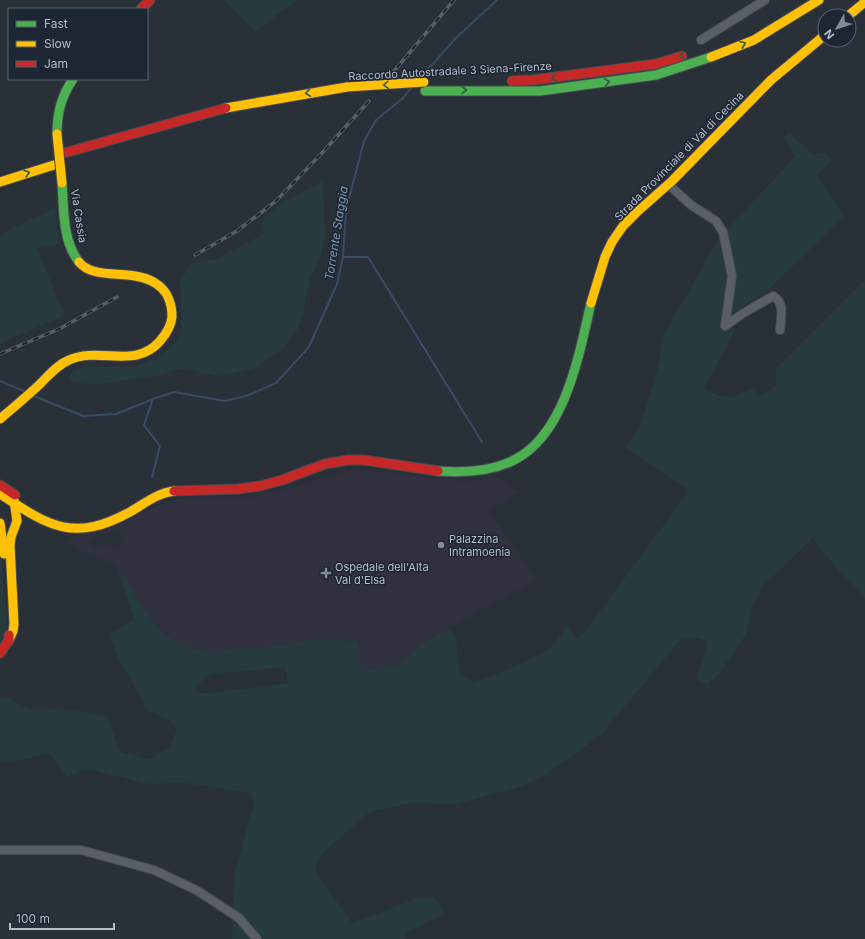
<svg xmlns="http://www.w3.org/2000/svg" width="865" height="939" viewBox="0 0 865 939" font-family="Inter,sans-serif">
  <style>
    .medical { fill: #31303e; fill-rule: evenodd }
    .green { fill: #273b3e; fill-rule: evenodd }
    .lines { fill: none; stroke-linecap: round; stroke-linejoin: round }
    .stream { stroke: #384a64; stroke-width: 2 }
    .street-casing { stroke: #484c53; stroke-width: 10 }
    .fast-casing { stroke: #484c53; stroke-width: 11 }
    .slow-casing { stroke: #484c53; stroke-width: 11 }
    .jam-casing { stroke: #484c53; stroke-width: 11 }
    .street { stroke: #5a5e66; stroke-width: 8 }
    .fast { stroke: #4caf50; stroke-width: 9 }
    .slow { stroke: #ffc107; stroke-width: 9 }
    .jam { stroke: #c62828; stroke-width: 9 }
    .rail-casing { stroke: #595d64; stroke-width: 3.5 }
    .rail { stroke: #1d2633; stroke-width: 2; stroke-dasharray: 6; stroke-linecap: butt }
    .slow-bridge-casing { stroke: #484c53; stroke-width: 11; stroke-linecap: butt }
    .slow-bridge { stroke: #ffc107; stroke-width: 9 }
    .oneway { stroke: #305d3f }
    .poi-dot { fill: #848b96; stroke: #1d2633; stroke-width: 1.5 }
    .labels { text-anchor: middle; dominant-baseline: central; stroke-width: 3; stroke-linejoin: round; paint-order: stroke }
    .street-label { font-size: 11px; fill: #b4bcc9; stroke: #1d2633 }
    .poi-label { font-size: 11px; fill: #b4bcc9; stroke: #1d2633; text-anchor: start }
    .water-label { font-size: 12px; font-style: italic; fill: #7b93b2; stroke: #1d2633 }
  </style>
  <rect width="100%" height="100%" fill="#2a3038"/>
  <path class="medical" d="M355 470 394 473 456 481H471L496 476 521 492 489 510 537 580 429 639 397 665 360 671 359 641 317 639 276 646 236 648 217 652 197 650 178 643 160 630 152 622 131 590 117 566 82 552 65 541 85 533 104 529 161 504 174 501 187 499 252 497 295 487 339 473ZM112 532H120L121 547 97 546V548L86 542 102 534Z"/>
  <g class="green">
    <path d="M224 0H298L255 31Z"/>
    <path d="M789 133 813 154 824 152 832 160 817 175 844 216 767 291 731 314 734 333 707 382 705 389 718 396 735 397 750 388 762 396 776 386V369L865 280V598L839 572 813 538 764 585 752 608 746 634 717 677 707 684 697 680 708 641 692 637 681 639 601 735 545 775 519 787 456 804 411 803 370 812 321 854 316 864 317 874 352 923 416 899 434 897 446 914 405 933V939H232L235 873 243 842 254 806 251 793 184 783 149 784 93 770H83L67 777 49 753 17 761 0 763V698C11 697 19 705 29 708 39 711 51 708 61 709 76 710 92 713 107 717L120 752 148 759 169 749 177 729 169 719 152 713 144 706 140 696 119 660 109 634 134 619 117 566 144 610 160 630 178 643 197 650 217 652 236 648 276 646 317 639 359 641 361 671 397 665 429 639 450 628 456 639 460 674 474 683 528 661 554 645 567 625 577 639 581 637 686 495V488L626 448 641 424 660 360 662 338 714 247 731 223 744 211 795 157 784 138ZM285 667 288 683 211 693H199L193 688 211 674Z"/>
    <path d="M323 181 325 236 320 258 309 282 303 313 298 329 281 351 255 368 226 375 215 376 188 369 176 370 160 375 102 384H87L73 382 69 377 71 372 86 367H135L158 358 175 344 182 332 180 281 192 263 215 259 264 234 262 219 285 201Z"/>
    <path d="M55 208 59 244 36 248 65 315 0 344V234Z"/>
    <path d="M0 551 7 623 6 631 0 644Z"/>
  </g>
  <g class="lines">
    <g class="stream">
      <path d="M422 76 455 39 497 0"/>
      <path d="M343 257H368L482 442"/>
      <path d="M0 381 26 392"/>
      <path d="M34 396 83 416 116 414 153 399 174 392 225 401 249 395 276 383 309 347 337 284 343 257 346 210 364 141 376 120 403 98 411 88"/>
      <path d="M152 477 160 446 144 425 153 399"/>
    </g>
    <g class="street-casing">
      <g id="street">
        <path d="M701 40 765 0"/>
        <path d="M669 185 691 205 716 221 723 232 732 276 725 326 742 314 773 296C785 302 781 318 780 330"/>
        <path d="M0 850H81L154 870 198 891 239 918 257 939"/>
      </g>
    </g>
    <g class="fast-casing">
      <g id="fast">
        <path d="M425 91H540L656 75 711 57"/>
        <path d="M57 134C57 113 61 97 73 79"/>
        <path d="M62 183C64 209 62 240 79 262"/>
        <path d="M438 471C464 473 492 472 516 459 566 432 579 354 591 303"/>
      </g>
    </g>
    <g class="slow-casing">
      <g id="slow">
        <path d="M848 16 865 2"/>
        <path d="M711 57 754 40 819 0"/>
        <path d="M226 108 347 87"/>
        <path d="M0 182 54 165"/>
        <path d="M591 303 605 257 612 242 623 226 637 212 672 181 771 80 825 35"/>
        <path d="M0 419C13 408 26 397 39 385 48 376 57 365 69 360 100 346 135 370 160 341 166 334 171 327 172 317 172 305 168 292 158 285 135 267 95 282 79 262"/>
        <path d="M0 494C49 526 73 543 130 512 144 504 157 493 174 491"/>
        <path d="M0 523 4 554"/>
        <path d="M9 640 13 631 14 624 10 546 11 537 17 521 14 500"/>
      </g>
    </g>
    <g class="jam-casing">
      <g id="jam">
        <path d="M141 9 150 0"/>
        <path d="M512 81 533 80 656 64 682 56"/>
        <path d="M64 153 226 108"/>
        <path d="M0 485 15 495"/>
        <path d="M174 491 238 489 260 486 282 480 325 464 348 460H364L438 471"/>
        <path d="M0 653 9 640V635"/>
      </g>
    </g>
    <use href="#street" class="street"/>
    <use href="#fast" class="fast"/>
    <use href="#slow" class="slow"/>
    <use href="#jam" class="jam"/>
    <g class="rail-casing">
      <g id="rail">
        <path d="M389 77 454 0"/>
        <path d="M195 255 237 231 276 201 321 154 369 101"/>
        <path d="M0 354 59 329 117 297"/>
      </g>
    </g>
    <use href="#rail" class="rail"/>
    <g class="slow-bridge-casing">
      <g id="slow-bridge">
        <path d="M347 87 424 82"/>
        <path d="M57 134 62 183"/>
      </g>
    </g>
    <use href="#slow-bridge" class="slow-bridge"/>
  </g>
  <defs><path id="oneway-chevron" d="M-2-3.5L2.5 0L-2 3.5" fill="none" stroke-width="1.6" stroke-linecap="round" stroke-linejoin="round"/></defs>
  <g class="oneway">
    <use href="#oneway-chevron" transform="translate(743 44) rotate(-21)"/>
    <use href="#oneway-chevron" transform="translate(682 56) rotate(165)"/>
    <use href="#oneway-chevron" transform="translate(554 78) rotate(172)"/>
    <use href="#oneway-chevron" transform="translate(607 82) rotate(-8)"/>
    <use href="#oneway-chevron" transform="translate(386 85) rotate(176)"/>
    <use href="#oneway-chevron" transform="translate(464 90)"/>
    <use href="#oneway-chevron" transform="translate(308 93) rotate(172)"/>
    <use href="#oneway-chevron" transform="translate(27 173) rotate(-18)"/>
  </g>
  <g class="poi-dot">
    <circle cx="441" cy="545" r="4"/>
    <path d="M324 567h4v4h4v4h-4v4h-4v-4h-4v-4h4z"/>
  </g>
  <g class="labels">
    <g class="street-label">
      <text transform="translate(450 71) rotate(-3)">Raccordo Autostradale 3 Siena-Firenze</text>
      <text transform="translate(679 156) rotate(-45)">Strada Provinciale di Val di Cecina</text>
      <text transform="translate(79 216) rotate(81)">Via Cassia</text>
    </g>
    <g class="poi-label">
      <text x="449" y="539">Palazzina<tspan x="449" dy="13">Intramoenia</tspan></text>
      <text x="335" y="567">Ospedale dell'Alta<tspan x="335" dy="13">Val d'Elsa</tspan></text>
    </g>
    <g class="water-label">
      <text transform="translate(336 233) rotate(-81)">Torrente Staggia</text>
    </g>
  </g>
  <rect x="8" y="8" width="140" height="72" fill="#1d2633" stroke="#59626f"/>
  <rect x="16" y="21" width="20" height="6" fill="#4caf50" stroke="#59626f"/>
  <text x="44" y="28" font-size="12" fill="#b4bcc9">Fast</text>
  <rect x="16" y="41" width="20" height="6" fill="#ffc107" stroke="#59626f"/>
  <text x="44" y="48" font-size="12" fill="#b4bcc9">Slow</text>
  <rect x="16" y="61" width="20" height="6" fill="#c62828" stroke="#59626f"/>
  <text x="44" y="68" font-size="12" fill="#b4bcc9">Jam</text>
  <g transform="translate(837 28) rotate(231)"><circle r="19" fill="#1d2633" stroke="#59626f"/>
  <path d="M0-3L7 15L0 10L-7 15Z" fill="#848b96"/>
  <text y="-6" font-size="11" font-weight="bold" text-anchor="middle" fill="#b4bcc9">N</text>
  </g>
  <path d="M10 923v6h104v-6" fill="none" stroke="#b4bcc9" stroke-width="2"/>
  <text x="16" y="923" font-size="12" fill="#b4bcc9" stroke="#1d2633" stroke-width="3" paint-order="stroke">100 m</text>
</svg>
